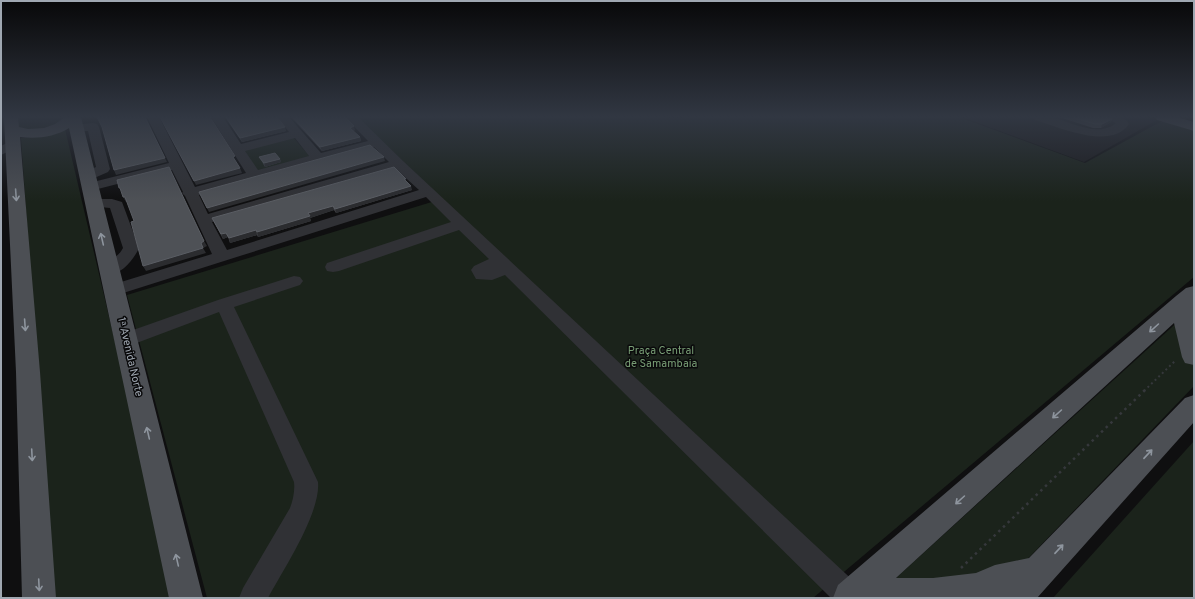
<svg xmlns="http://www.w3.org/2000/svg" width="1195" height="599" viewBox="0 0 1195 599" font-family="Overpass,sans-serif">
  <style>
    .built { fill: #1b1b1d }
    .green { fill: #1b231b }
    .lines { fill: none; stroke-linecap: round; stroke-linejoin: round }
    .path-far1 { stroke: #36383c; stroke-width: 2; stroke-dasharray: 2 3; stroke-linecap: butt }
    .path { stroke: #36383c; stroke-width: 2.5; stroke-dasharray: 2.5 4; stroke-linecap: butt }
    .minor { fill: #303135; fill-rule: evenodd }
    .major { fill: #4c4f54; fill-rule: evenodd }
    .wall { fill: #45464b }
    .shaded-wall { fill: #2b2c2f }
    .building { fill: #4e5156; stroke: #5b5e64 }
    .oneway { stroke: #8e959e }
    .labels { text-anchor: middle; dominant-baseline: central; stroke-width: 3; stroke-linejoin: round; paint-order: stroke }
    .park-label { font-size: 11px; fill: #789d75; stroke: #0a0a0b }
    .street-label { font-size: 11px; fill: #9fa7b1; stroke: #0a0a0b }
  </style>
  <rect width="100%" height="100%" fill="#0f0f10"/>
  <path class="built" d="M962 117H1145L1157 120 1084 162Z"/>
  <g class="green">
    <path d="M15 117H65L66 120 40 130 16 129Z"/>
    <path d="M348 117H663L682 118 686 117H959L1085 163 1162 121 1194 131V277L813 598H207L127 295 435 201Z"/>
    <path d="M65 129 175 598H53L21 138 34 137Z"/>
    <path d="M293 137 312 159 256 174 239 150Z"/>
    <path d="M1194 307V386L990 598H874Z"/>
    <path d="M1194 441V598H1053Z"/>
  </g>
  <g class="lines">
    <path class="path-far1" d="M1144 391 1176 360"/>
    <path class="path" d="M961 568 1145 390"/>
    <g class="minor">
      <path d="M147 117H159L195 187 246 173 211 117H223L241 144 289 132 277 117H289L321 153 368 141 345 117H358L403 161 860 587 864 598H831L505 275 492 280 476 279 471 270 474 266 489 259 459 230 339 271 333 272 327 271 325 267 327 263 451 222 426 197 120 294 114 295 108 294 105 290 108 286 212 254 185 196 182 193 183 192 172 170 90 191 85 190 83 187 85 184 169 163ZM295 138 309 156 258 170 245 151ZM374 147 389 162 208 214 199 195ZM396 169 419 190 227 250 212 222Z"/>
      <path d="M1033 117C1039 117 1046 116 1052 117 1071 122 1098 138 1116 123L1109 120 1107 117C1117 117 1123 115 1129 124 1111 151 1059 127 1035 120Z"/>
      <path d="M93 123 97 124 99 127 110 169 108 172 92 179 87 180 82 179 80 176 82 173 96 167 88 131H72L70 128 72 125Z"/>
      <path d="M13 140 18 141 19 144 18 147 1 155V146Z"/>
      <path d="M94 199H112L122 202 139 248C133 261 119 278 103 274L100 270C107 261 118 258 123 248L110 208 89 206 87 203 89 200Z"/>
      <path d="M294 276 300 277 303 281 300 285 234 307 318 482C321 513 283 570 268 598H239L243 588 290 508C293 500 295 491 294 482L219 312 126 347 119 345 116 340 119 335 218 300Z"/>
    </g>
    <g class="major">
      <path d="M4 117H18L19 127 28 129 44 128 55 124 65 117H81L203 598H169L69 128C55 137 37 139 20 137L40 372 56 598H22L16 372Z"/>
      <path d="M1155 117H1177L1194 122V131L1157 120Z"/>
      <path d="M1194 286V365L1185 363 1182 357 1174 323 896 578H933L976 573 995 565 1029 558 1185 398 1194 395V422L1037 598H997V597L995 598H833L838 585 1176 296 1186 288Z"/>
    </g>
  </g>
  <g class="wall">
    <path d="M225 117H277L286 131 242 142Z"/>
    <path d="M291 117H345L355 130 353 131 360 137 361 141 322 151Z"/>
    <path d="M1059 117H1106L1112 119 1111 122 1101 128H1093Z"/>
    <path d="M259 157 280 159 281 162 265 167 261 160Z"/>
    <path d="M407 182 412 190 336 213 334 210 310 218 311 221 258 237 257 235 230 243 228 237 223 239 212 218Z"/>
  </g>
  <g class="shaded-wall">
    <path d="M1112 119 1111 122 1101 128 1102 124Z"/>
    <path d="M354 126 355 130 351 132 350 128Z"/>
    <path d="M285 127 286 131 242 142 240 138Z"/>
    <path d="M360 137 361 141 322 151 320 147Z"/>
    <path d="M384 157 385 161 209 212 207 208Z"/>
    <path d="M165 158 167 162 116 175 114 170Z"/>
    <path d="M280 159 281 162 265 167 264 163Z"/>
    <path d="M240 168 242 173 196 185 194 181Z"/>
    <path d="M411 186 412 190 336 213 335 209Z"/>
    <path d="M123 197H125L128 202H126Z"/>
    <path d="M333 206 334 210 310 218 311 221 258 237 257 232 308 213Z"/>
    <path d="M256 230 257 235 230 243 229 238Z"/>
    <path d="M226 233 228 237 223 239 221 234Z"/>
    <path d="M204 241 207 246 203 248 206 253 146 271 143 266Z"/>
  </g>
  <g class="building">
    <path d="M97 117H145L165 158 114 170 102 127Z"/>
    <path d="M160 117H210L235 156 233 157 240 168 194 181Z"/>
    <path d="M226 117H277L285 127 240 138Z"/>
    <path d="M293 117H345L354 126 350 128 360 137 320 147Z"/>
    <path d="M1071 117H1106L1112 119 1102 124H1095Z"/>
    <path d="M370 145 384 157 207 208 199 192Z"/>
    <path d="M275 153 280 159 264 163 259 157Z"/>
    <path d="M169 167 204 241 201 243 203 248 143 266 131 222 134 221 125 197H123L120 188H119L117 180Z"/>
    <path d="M394 167 406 179H404L411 186 335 209 333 206 308 213 310 216 257 232 256 230 229 238 226 233 221 234 212 218Z"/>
  </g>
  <defs><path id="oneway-shaft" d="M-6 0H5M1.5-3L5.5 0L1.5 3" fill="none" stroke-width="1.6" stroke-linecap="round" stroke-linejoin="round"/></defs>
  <g class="oneway">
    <use href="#oneway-shaft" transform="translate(16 195) rotate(86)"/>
    <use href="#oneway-shaft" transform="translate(102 239) rotate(-103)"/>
    <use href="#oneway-shaft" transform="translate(25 325) rotate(86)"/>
    <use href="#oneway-shaft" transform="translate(1154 328) rotate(138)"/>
    <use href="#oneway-shaft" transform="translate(1057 414) rotate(138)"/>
    <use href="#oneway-shaft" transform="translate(148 433) rotate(-103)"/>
    <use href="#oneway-shaft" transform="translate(1148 454) rotate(-47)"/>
    <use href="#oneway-shaft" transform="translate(32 455) rotate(87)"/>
    <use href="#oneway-shaft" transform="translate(960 500) rotate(138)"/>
    <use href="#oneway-shaft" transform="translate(1059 549) rotate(-47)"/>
    <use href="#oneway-shaft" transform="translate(177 560) rotate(-103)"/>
    <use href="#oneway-shaft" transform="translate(39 585) rotate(87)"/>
  </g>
  <linearGradient id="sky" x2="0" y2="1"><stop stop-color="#080809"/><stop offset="0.58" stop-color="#313742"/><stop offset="1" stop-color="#313742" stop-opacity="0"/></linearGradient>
  <rect width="1195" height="201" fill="url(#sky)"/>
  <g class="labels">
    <g class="park-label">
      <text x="661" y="351">Praça Central<tspan x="661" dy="13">de Samambaia</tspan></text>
    </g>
    <g class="street-label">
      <text transform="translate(130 357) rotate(77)">1ᵃ Avenida Norte</text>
    </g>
  </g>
  <rect width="1195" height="599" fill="none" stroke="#9fa7b1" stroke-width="4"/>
</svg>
